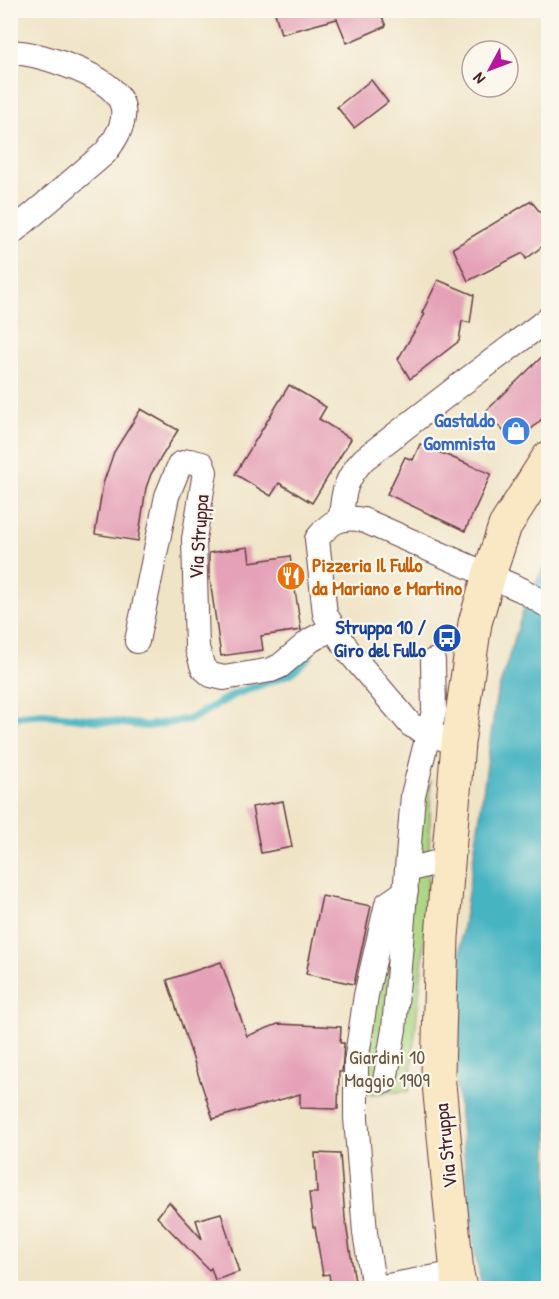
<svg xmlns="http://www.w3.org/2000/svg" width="559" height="1299" viewBox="0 0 559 1299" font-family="'Patrick Hand',sans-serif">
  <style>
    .green { fill: #a9d582; stroke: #7a7a56; stroke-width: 1.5 }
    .water { fill: #47b4c2; stroke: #486a76; stroke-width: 1.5 }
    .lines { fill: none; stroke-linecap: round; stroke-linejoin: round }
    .stream { stroke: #47b4c2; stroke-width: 8 }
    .building { fill: #e5a1b8 }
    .street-casing { stroke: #633d42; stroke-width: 26 }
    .secondary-casing { stroke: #633d42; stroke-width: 35 }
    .street { stroke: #fff; stroke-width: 24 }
    .secondary { stroke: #fae7c3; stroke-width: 33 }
    .labels { text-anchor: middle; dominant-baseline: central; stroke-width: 4.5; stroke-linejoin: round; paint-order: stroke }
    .shop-label { font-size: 20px; font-weight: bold; fill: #366cbe; stroke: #fbf7ec; text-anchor: end }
    .street-label { font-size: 20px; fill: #4a1f2b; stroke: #fbf7ec }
    .food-label { font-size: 20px; font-weight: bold; fill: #c56008; stroke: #fbf7ec; text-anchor: start }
    .transit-label { font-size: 20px; font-weight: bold; fill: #164399; stroke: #fbf7ec; text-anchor: end }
    .park-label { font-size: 20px; fill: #665645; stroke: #fbf7ec }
  </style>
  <rect width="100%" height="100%" fill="#fbf7ec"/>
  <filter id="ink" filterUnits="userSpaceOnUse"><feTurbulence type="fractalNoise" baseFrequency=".0167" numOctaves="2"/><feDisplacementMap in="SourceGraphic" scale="12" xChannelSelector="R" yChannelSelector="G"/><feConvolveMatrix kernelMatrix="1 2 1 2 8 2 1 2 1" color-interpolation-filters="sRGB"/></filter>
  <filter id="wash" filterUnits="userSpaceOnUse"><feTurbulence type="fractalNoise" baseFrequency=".008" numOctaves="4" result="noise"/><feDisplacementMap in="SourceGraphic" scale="24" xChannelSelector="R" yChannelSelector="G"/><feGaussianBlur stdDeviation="1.35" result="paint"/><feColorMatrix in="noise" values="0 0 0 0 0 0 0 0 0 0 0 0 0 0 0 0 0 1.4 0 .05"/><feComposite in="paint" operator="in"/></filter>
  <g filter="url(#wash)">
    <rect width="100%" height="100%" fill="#f0e4c7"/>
    <path class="green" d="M431 781 427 918 409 1091 358 1095 404 825Z"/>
    <path class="water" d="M548 559V1288H482L474 1248 456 1078 461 939 480 815 496 699 524 608Z"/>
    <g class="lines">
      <path class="stream" d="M10 717 44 714 148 726 191 719 233 695 291 673 309 657"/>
    </g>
    <g id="blocks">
      <g class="building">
        <path d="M285 10H379L386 26 347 43 337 19 281 34 275 13Z"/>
        <path d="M371 80 388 102 354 128 337 107Z"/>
        <path d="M531 201 549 223V241L526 259 523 253 468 281 453 248Z"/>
        <path d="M438 280 474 295 470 323 462 321 459 341 410 379 398 359 425 314 422 313Z"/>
        <path d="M549 350V412L516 444 485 412Z"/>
        <path d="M289 385 326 407 319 419 351 439 312 503 279 483 271 496 235 474Z"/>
        <path d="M141 409 178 430 151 474 146 488 138 541 95 534 103 484 114 452Z"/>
        <path d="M420 444 491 474 465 531 387 494 405 457 413 460Z"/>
        <path d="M248 547 250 562 290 556 301 630 261 636 263 650 221 656 209 573V553Z"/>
        <path d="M283 801 292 847 261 853 252 807Z"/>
        <path d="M322 896 371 906 354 984 306 974Z"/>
        <path d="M221 962 247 1036 278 1024 341 1027 340 1043H344L342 1072H339L338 1109 300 1108V1094L213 1119 167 980Z"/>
        <path d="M315 1153 340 1154 345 1218 356 1288H331L329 1274 323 1275 315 1227H313L309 1193H317Z"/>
        <path d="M169 1202 202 1239 196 1220 221 1213 239 1272 215 1280 211 1268 209 1270 157 1217Z"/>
      </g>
    </g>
  </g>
  <g filter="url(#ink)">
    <use href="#blocks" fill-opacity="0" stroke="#633d42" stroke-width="1.5"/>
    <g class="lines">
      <g class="street-casing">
        <g id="street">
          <path d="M10 52C33 53 53 60 74 68 121 87 141 108 105 153L10 234"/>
          <path d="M341 518C343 492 345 479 364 459L460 385 548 319"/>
          <path d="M137 641 167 496 180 464 190 461 202 464 205 472 194 539 197 648 203 668 211 675 224 678 271 670 280 666 311 640 333 628"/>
          <path d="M458 743 429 734 411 725 349 652 325 614 317 539C330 522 341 515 363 520L522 590 548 606"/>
          <path d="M408 870 449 859"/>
          <path d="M385 1081 394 1029 413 795 434 711 433 661"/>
          <path d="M374 1288 365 1233 356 1118V1063L366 995 387 904 406 891"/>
          <path d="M377 1288 457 1273"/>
        </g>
      </g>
      <g class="secondary-casing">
        <path id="secondary" d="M460 1288 457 1273 438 1073 442 937 458 743 475 623 489 575 505 526 548 458"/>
      </g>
      <use href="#street" class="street"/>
      <use href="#secondary" class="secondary"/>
    </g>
  </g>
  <defs>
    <g id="shop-disc" transform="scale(1.5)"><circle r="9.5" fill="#3f7fe0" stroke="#fbf7ec"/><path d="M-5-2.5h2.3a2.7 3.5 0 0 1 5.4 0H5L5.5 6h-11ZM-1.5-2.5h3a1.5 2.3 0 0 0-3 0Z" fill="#fff"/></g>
    <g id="restaurant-disc" transform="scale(1.5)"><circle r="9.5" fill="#e8710a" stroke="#fbf7ec"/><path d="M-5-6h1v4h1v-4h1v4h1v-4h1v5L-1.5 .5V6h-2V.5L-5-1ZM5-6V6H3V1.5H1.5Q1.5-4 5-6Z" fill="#fff"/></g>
    <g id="bus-disc" transform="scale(1.5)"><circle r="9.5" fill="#1a4fb4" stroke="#fbf7ec"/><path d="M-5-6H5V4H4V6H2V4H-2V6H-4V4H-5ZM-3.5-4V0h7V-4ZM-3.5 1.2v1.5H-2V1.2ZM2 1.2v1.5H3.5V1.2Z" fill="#fff"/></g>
  </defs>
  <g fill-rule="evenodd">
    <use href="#shop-disc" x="516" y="431"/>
    <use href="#restaurant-disc" x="291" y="576"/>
    <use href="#bus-disc" x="447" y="638"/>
  </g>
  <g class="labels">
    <g class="shop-label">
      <text x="495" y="419">Gastaldo<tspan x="495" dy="23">Gommista</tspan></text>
    </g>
    <g class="street-label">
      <text transform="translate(198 537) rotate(-86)">Via Struppa</text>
      <text transform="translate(445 1146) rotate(-96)">Via Struppa</text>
    </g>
    <g class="food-label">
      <text x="312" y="564">Pizzeria Il Fullo<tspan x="312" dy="23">da Mariano e Martino</tspan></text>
    </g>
    <g class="transit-label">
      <text x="426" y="626">Struppa 10 /<tspan x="426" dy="23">Giro del Fullo</tspan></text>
    </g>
    <g class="park-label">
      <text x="387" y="1056">Giardini 10<tspan x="387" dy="23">Maggio 1909</tspan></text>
    </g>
  </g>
  <rect width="559" height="1299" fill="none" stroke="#fbf7ec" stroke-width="36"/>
  <g transform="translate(490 69) rotate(229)"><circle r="28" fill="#fbf7ec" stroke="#b4a19f" stroke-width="1.5"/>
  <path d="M0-4.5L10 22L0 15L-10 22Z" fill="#b5179e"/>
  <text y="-9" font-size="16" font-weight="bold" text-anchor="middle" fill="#4a1f2b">N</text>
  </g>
</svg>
